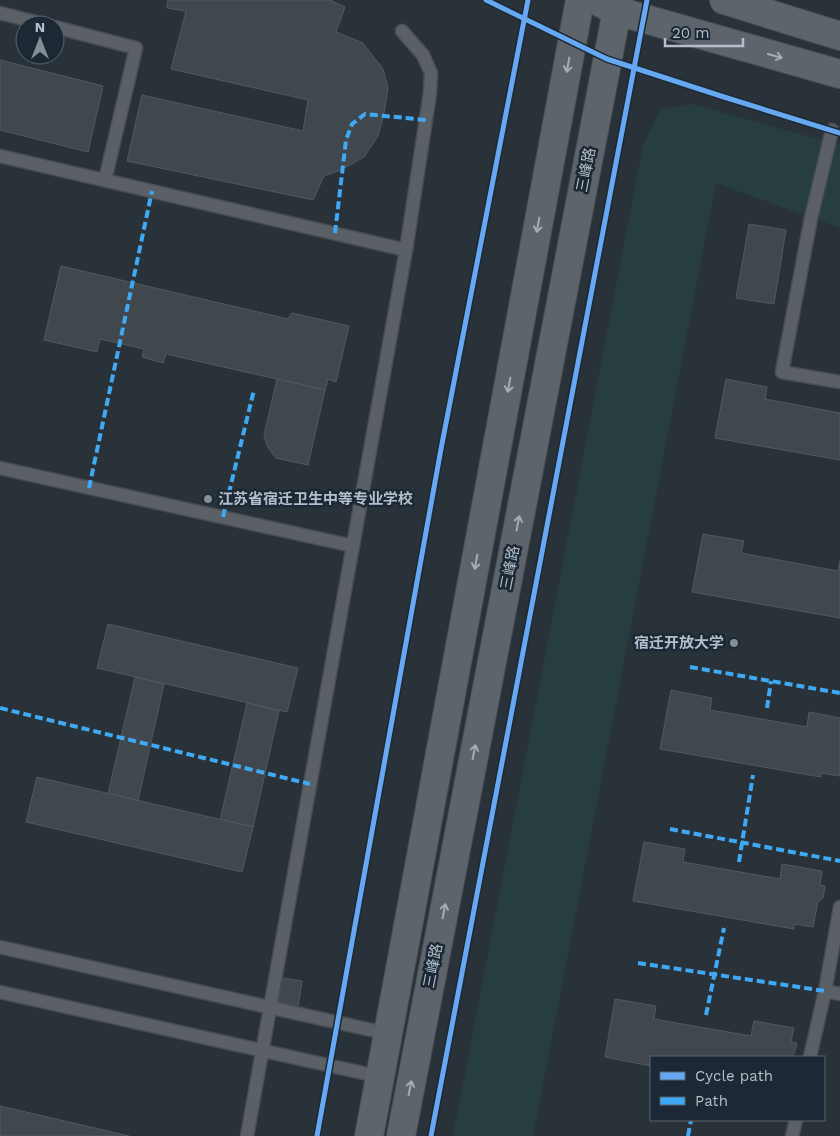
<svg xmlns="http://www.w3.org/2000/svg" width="840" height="1136" viewBox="0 0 840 1136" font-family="'Work Sans','Noto Sans SC',sans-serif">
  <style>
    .green { fill: #263e3f }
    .building { fill: #40474d; stroke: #515a60 }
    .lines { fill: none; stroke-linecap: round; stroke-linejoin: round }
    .lane-casing { stroke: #484e53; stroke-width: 15 }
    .secondary-casing { stroke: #484e53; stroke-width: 30 }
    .lane { stroke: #5a6066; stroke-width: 12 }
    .secondary { stroke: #5e646c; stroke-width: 28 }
    .quiet { stroke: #3fa9f5; stroke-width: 4; stroke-dasharray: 8 4; stroke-linecap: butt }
    .cycleway-casing { stroke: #1c2934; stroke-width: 8 }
    .cycleway { stroke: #66a8f1; stroke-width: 5 }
    .oneway { stroke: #a2adb7 }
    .poi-dot { fill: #838e97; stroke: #1c2934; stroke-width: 2 }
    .labels { text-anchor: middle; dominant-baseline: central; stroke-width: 5; stroke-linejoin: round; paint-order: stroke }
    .street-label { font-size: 15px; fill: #b3bfca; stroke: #1c2934 }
    .poi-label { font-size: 15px; font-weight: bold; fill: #b3bfca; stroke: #1c2934; text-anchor: start }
  </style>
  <rect width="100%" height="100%" fill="#293239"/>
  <path class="green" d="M692 104 840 145V228L716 183 533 1136H453L643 145 660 110Z"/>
  <g class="building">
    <path d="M168 0H330L345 7 336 32 363 43 383 69 388 88 384 114 378 136 364 157 341 170 324 176 313 200 127 161 142 95 303 131 308 100 171 69 186 11 167 8Z"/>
    <path d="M0 60 103 86 88 152 0 130Z"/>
    <path d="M749 224 786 230 774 304 736 298Z"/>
    <path d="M61 266 288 319 292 313 349 326 336 382 328 379 325 390 166 354 163 363 142 357 144 349 100 339 97 352 44 340Z"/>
    <path d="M277 379 325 390 308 465 276 458 267 446 264 435Z"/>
    <path d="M726 379 767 387 765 399 840 413V460L715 438Z"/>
    <path d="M703 534 744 541 741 553 838 571 840 561V618L692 592Z"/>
    <path d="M108 624 298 668 287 712 97 668Z"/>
    <path d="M135 677 164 684 138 801 108 794Z"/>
    <path d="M671 690 712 698 710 710 807 727 809 712 840 718V776L821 773V777L660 749Z"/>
    <path d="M247 703 279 711 253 827 220 820Z"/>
    <path d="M37 777 253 827 242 872 26 822Z"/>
    <path d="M644 842 685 849 683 862 780 879 782 864 822 871 820 885 825 886 823 898 818 902 813 927 794 924V929L633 901Z"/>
    <path d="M282 978 302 981 298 1008 278 1005Z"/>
    <path d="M615 999 656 1006 654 1019 751 1036 754 1021 794 1028 791 1042 797 1043 794 1054 791 1057H651V1066L605 1057Z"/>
    <path d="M0 1106 129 1136H0Z"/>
  </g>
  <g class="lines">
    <g class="lane-casing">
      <g id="lane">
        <path d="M0 13 47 25"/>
        <path d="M55 27 136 48 105 180"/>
        <path d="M402 31 423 55 431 73 430 93 406 250"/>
        <path d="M832 130 811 218 782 372 840 382"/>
        <path d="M0 156 406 250 247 1136"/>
        <path d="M0 468 353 546"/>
        <path d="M0 947 389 1034"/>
        <path d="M825 991 840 994"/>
        <path d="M0 992 381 1077"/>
        <path d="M810 1057 825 991 840 907"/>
        <path d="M792 1136 796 1120"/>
      </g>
    </g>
    <g class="secondary-casing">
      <g id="secondary">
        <path d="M724 0 840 36"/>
        <path d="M601 3 617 11 840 74"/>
        <path d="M369 1136 580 0"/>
        <path d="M401 1136 619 0"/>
      </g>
    </g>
    <use href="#lane" class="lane"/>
    <use href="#secondary" class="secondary"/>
    <g class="quiet">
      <path d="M335 233 346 140 352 124 365 114 426 120"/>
      <path d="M89 488 152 191"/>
      <path d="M223 517 254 390"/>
      <path d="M690 667 840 693"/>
      <path d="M0 708 310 784"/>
      <path d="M767 708 771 681"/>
      <path d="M670 829 840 861"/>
      <path d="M739 862 753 775"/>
      <path d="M638 963 825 991"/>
      <path d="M706 1015 724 928"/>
      <path d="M688 1136 691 1120"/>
    </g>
    <g class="cycleway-casing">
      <g id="cycleway">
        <path d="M486 0 607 59 724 97 840 133"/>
        <path d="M317 1136 441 449 528 0"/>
        <path d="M431 1136 647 0"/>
      </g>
    </g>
    <use href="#cycleway" class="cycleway"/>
  </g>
  <defs><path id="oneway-shaft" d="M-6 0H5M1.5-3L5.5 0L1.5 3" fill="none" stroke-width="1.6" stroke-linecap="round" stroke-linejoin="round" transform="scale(1.25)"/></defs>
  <g class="oneway">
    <use href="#oneway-shaft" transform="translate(775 56) rotate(16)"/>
    <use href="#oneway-shaft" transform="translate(568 65) rotate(100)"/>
    <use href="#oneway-shaft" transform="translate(538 225) rotate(100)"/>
    <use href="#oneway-shaft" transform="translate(509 385) rotate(100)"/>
    <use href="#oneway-shaft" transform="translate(518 523) rotate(-79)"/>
    <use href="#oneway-shaft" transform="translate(476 562) rotate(100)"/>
    <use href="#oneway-shaft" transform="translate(474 752) rotate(-79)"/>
    <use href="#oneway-shaft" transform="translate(444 911) rotate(-79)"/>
    <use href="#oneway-shaft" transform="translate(410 1088) rotate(-79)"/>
  </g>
  <g class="poi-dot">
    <circle cx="208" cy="499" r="5"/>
    <circle cx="734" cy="643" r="5"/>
  </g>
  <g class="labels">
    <g class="street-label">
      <text transform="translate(586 170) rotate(-79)">三峰路</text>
      <text transform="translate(510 568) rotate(-79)">三峰路</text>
      <text transform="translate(433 966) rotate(-79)">三峰路</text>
    </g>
    <g class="poi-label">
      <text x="218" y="499">江苏省宿迁卫生中等专业学校</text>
      <text x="724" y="643" text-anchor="end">宿迁开放大学</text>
    </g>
  </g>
  <rect x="650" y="1056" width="175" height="65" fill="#1c2934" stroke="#586570"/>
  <rect x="660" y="1072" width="25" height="8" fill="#66a8f1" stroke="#586570"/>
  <text x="695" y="1081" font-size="15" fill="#b3bfca">Cycle path</text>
  <rect x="660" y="1097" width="25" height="8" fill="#3fa9f5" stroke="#586570"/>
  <text x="695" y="1106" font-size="15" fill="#b3bfca">Path</text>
  <g transform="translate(40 40)"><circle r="24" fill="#1c2934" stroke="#586570"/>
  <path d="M0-4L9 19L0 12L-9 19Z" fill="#838e97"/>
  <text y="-8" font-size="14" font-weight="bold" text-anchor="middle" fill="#b3bfca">N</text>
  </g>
  <path d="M665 38v8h78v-8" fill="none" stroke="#b3bfca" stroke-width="2.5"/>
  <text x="672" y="38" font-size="15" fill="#b3bfca" stroke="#1c2934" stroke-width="4" paint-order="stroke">20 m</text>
</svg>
